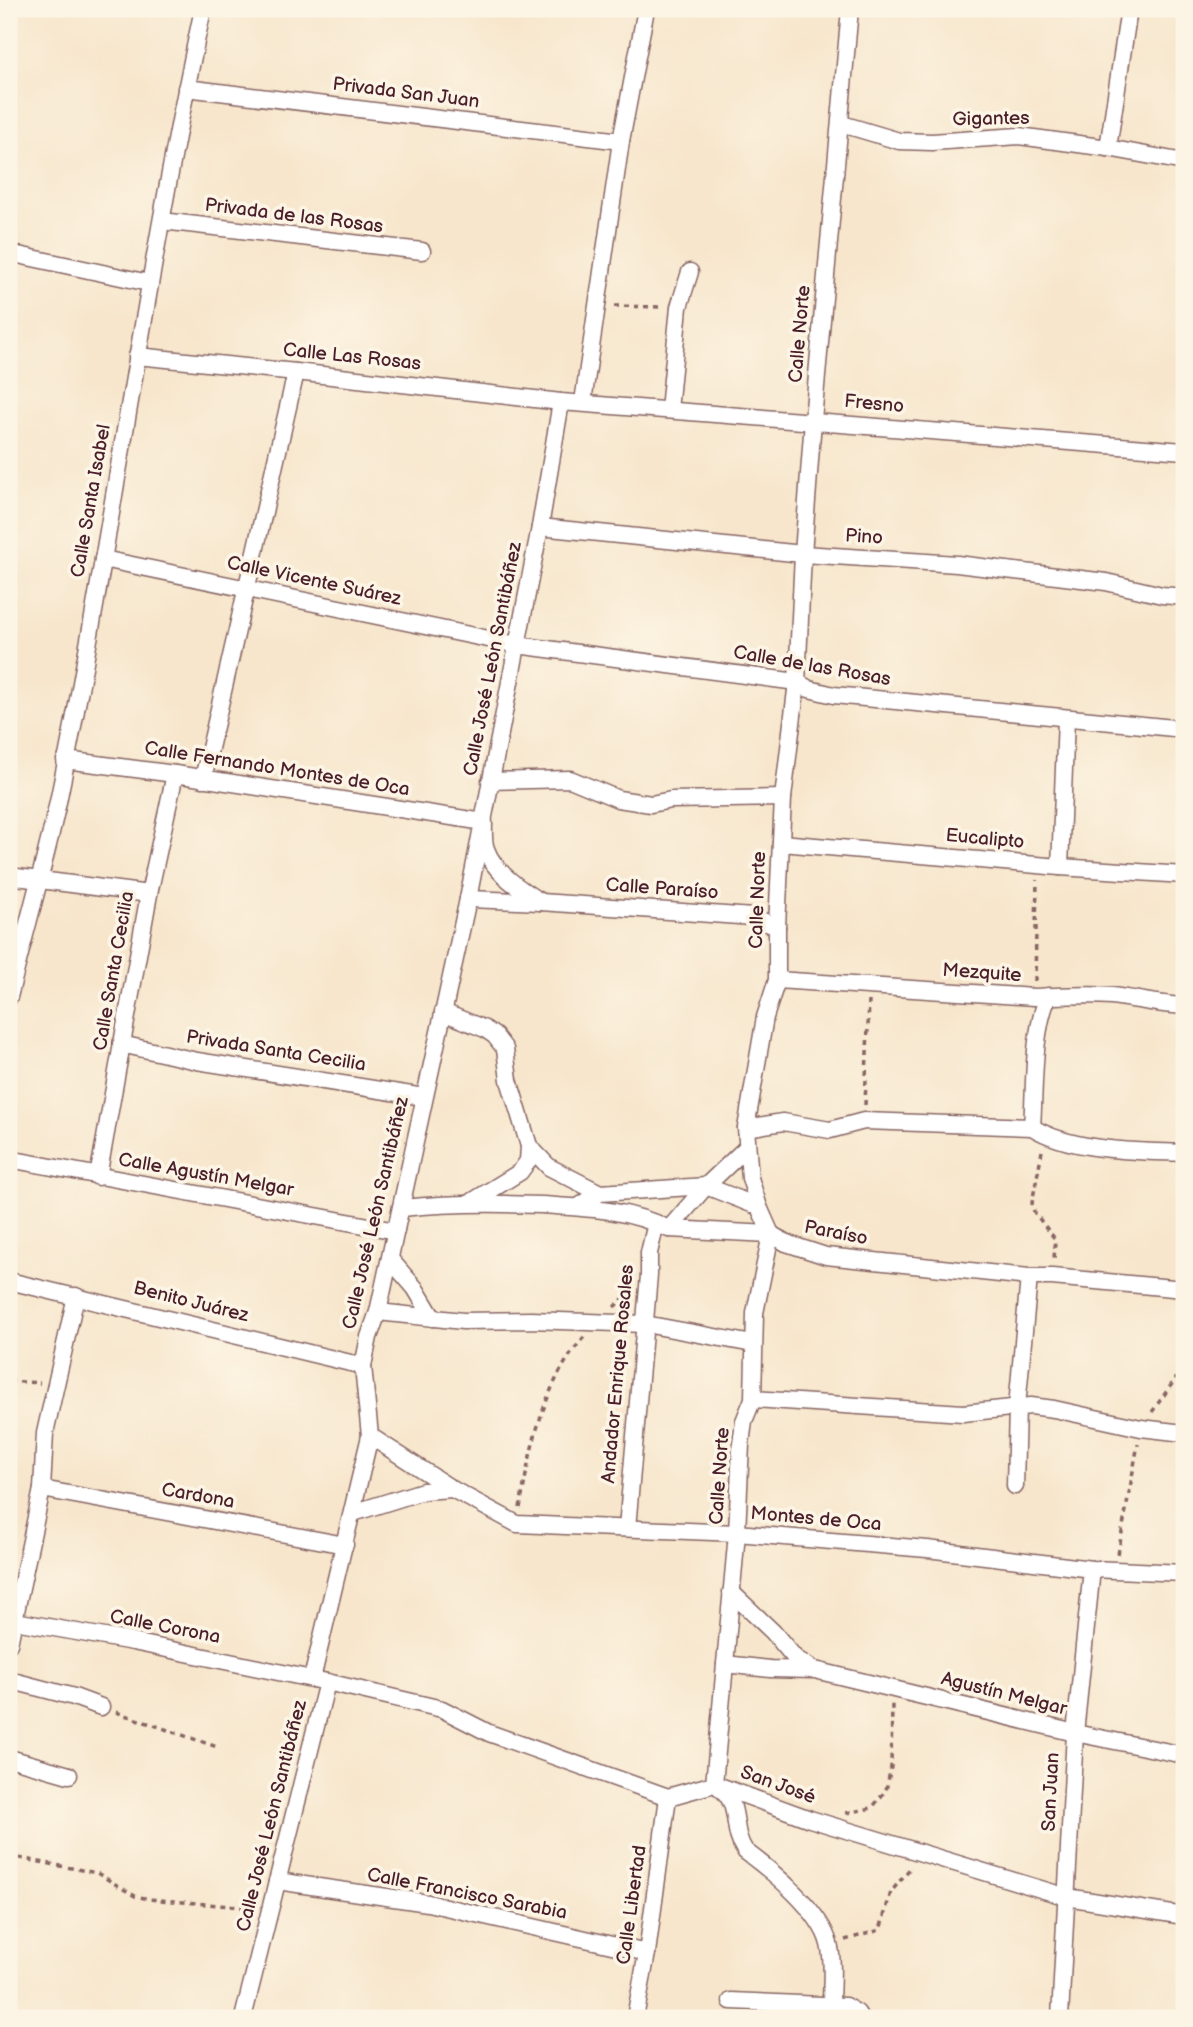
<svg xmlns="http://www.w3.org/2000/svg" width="1193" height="2027" viewBox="0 0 1193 2027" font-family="'Balsamiq Sans',sans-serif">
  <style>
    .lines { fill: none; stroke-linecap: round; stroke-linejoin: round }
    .minor-casing { stroke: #876563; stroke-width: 19 }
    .path { stroke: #876563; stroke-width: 3.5; stroke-dasharray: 5 5; stroke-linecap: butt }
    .minor { stroke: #fff; stroke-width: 16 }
    .labels { text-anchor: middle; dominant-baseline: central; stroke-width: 7; stroke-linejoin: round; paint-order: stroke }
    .street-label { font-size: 19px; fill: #4a1f2b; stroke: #fcf5e5 }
  </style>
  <rect width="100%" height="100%" fill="#fcf5e5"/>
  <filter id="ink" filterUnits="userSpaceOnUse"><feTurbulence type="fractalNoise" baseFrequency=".0143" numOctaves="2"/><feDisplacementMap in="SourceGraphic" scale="14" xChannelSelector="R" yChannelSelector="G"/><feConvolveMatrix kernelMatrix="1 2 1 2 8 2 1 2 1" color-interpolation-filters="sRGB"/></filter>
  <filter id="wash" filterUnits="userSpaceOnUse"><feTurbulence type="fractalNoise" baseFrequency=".00686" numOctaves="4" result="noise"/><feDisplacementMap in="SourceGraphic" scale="28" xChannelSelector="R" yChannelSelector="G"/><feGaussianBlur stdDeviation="1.57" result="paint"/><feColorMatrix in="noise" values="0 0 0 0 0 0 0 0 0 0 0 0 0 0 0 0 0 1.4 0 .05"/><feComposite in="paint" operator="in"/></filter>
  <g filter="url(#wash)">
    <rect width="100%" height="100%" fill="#f7e6cc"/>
  </g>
  <g filter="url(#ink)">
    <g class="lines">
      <g class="minor-casing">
        <g id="minor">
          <path d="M186 88 621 141"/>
          <path d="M842 124 899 141 932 142 1019 136 1108 148 1184 162"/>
          <path d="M1108 148 1129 9"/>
          <path d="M162 221 422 251"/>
          <path d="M9 253 149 283"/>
          <path d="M137 356 296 372 561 402 1184 451"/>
          <path d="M583 402 621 141 646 9"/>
          <path d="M669 410 679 307 690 272"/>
          <path d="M540 527 803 554 957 564 1106 582 1162 595 1184 597"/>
          <path d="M103 559 517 645 797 682 809 689 834 695 1184 729"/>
          <path d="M65 760 175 774 484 822C484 830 483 841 486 849 493 871 522 891 541 902"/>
          <path d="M203 779 296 372"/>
          <path d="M490 781 570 779 618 799 651 804 671 800 783 798"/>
          <path d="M781 843 1060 867 1184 875"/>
          <path d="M1060 867 1066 719"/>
          <path d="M9 876 149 894"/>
          <path d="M468 899 541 902 753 917 777 927"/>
          <path d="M777 980 1034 997C1060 996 1086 994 1112 996 1137 999 1160 1005 1184 1006"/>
          <path d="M9 997C25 932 44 867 58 802 112 538 146 271 203 9"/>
          <path d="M443 1012 485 1029 495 1036 505 1049 509 1080 529 1146 528 1161 520 1172 473 1201"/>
          <path d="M121 1044 197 1061 424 1097"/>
          <path d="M1032 1127C1035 1083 1032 1037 1048 996"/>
          <path d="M746 1128 783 1122 830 1130 864 1121 1032 1127C1072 1152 1138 1151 1184 1153"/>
          <path d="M529 1146 549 1167 600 1193"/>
          <path d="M9 1159 396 1231"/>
          <path d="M98 1177 149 894 175 774"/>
          <path d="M578 1207 600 1193 706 1186 759 1207"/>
          <path d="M402 1208C449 1203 495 1203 542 1205 587 1208 627 1209 669 1229L771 1234 786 1243 826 1256 1029 1277H1052L1184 1289"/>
          <path d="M669 1229 706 1186 746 1148"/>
          <path d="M390 1259 415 1288 433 1318"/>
          <path d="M9 1281 363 1366"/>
          <path d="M378 1312 463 1321 531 1320 645 1324 753 1344"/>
          <path d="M753 1399 963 1413 1031 1406 1054 1409 1141 1428 1184 1433"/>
          <path d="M370 1436 452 1489 517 1524 737 1533 927 1549 1092 1569 1184 1573"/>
          <path d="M1015 1486 1017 1407 1029 1277"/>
          <path d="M42 1489 345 1545"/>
          <path d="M353 1513 423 1491 452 1489"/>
          <path d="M627 1528 649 1275V1253L656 1223"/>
          <path d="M731 1592 773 1632 795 1658 813 1669"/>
          <path d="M9 1620 133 1642 312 1679"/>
          <path d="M9 1644 42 1489 45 1433 76 1296"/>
          <path d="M725 1664 770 1669 815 1670 1075 1733 1184 1755"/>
          <path d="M9 1680 74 1697 101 1707"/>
          <path d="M327 1682 442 1709 489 1733 668 1797 714 1784 810 1819 1067 1897 1184 1916"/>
          <path d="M9 1758 69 1775"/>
          <path d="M714 1784 737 1533 741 1444 744 1421 753 1399 755 1313 771 1234 759 1207 750 1178 746 1128 765 1017 777 980V927L783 798 797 682 803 554 813 420 850 9"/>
          <path d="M719 1787C742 1804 730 1829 745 1851 772 1871 821 1911 829 1944 834 1962 831 1986 831 2005"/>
          <path d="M277 1881 428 1903 647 1953"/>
          <path d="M731 2001 845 2006 857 2013 860 2018"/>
          <path d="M243 2018 327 1682 312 1679 370 1436 363 1366 369 1337 378 1312 468 899 540 527 561 402"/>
          <path d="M635 2018 647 1953 668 1797"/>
          <path d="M1060 2018 1075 1733 1092 1569"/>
        </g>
      </g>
      <g class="path">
        <path d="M614 306 662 307"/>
        <path d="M1035 981 1037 880"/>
        <path d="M865 1105 869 1001"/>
        <path d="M1042 1151 1032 1203 1034 1212 1055 1239 1054 1261"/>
        <path d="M614 1307 632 1291"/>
        <path d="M9 1381 40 1383"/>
        <path d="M1152 1412 1184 1367"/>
        <path d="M520 1508C530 1449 543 1384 584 1337"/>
        <path d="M1118 1554 1138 1444"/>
        <path d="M116 1712 220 1748"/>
        <path d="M846 1813 872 1808 886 1790 891 1767 892 1704"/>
        <path d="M9 1856 97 1873 135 1896 149 1899 253 1908"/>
        <path d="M845 1940 880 1930 891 1892 911 1867"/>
      </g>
      <use href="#minor" class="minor"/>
    </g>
  </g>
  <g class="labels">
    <g class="street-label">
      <text transform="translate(406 93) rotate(7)">Privada San Juan</text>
      <text transform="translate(991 119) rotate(-1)">Gigantes</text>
      <text transform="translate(294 216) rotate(7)">Privada de las Rosas</text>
      <text transform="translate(800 334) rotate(-85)">Calle Norte</text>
      <text transform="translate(352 357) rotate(6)">Calle Las Rosas</text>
      <text transform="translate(874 404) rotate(5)">Fresno</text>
      <text transform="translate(91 501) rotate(-80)">Calle Santa Isabel</text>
      <text transform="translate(864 537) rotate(4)">Pino</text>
      <text transform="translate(314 581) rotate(12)">Calle Vicente Suárez</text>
      <text transform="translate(493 659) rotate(-79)">Calle José León Santibáñez</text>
      <text transform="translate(812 666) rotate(10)">Calle de las Rosas</text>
      <text transform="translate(277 769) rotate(9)">Calle Fernando Montes de Oca</text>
      <text transform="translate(985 839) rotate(5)">Eucalipto</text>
      <text transform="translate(662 889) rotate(4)">Calle Paraíso</text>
      <text transform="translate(758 900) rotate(-88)">Calle Norte</text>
      <text transform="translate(114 971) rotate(-80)">Calle Santa Cecilia</text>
      <text transform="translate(982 973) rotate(4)">Mezquite</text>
      <text transform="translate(276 1051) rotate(9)">Privada Santa Cecilia</text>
      <text transform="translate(206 1175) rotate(10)">Calle Agustín Melgar</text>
      <text transform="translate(376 1213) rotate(-77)">Calle José León Santibáñez</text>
      <text transform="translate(836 1233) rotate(11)">Paraíso</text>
      <text transform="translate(191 1302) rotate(14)">Benito Juárez</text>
      <text transform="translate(618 1374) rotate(-85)">Andador Enrique Rosales</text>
      <text transform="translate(720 1476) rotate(-86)">Calle Norte</text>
      <text transform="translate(198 1496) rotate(10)">Cardona</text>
      <text transform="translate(816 1519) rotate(5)">Montes de Oca</text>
      <text transform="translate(165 1627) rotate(11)">Calle Corona</text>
      <text transform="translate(1004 1694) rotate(14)">Agustín Melgar</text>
      <text transform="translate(778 1785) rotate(20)">San José</text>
      <text transform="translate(1051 1792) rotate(-87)">San Juan</text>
      <text transform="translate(272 1816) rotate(-76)">Calle José León Santibáñez</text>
      <text transform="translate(467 1894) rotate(11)">Calle Francisco Sarabia</text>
      <text transform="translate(632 1905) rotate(-82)">Calle Libertad</text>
    </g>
  </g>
  <rect width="1193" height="2027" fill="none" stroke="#fcf5e5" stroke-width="35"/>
</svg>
